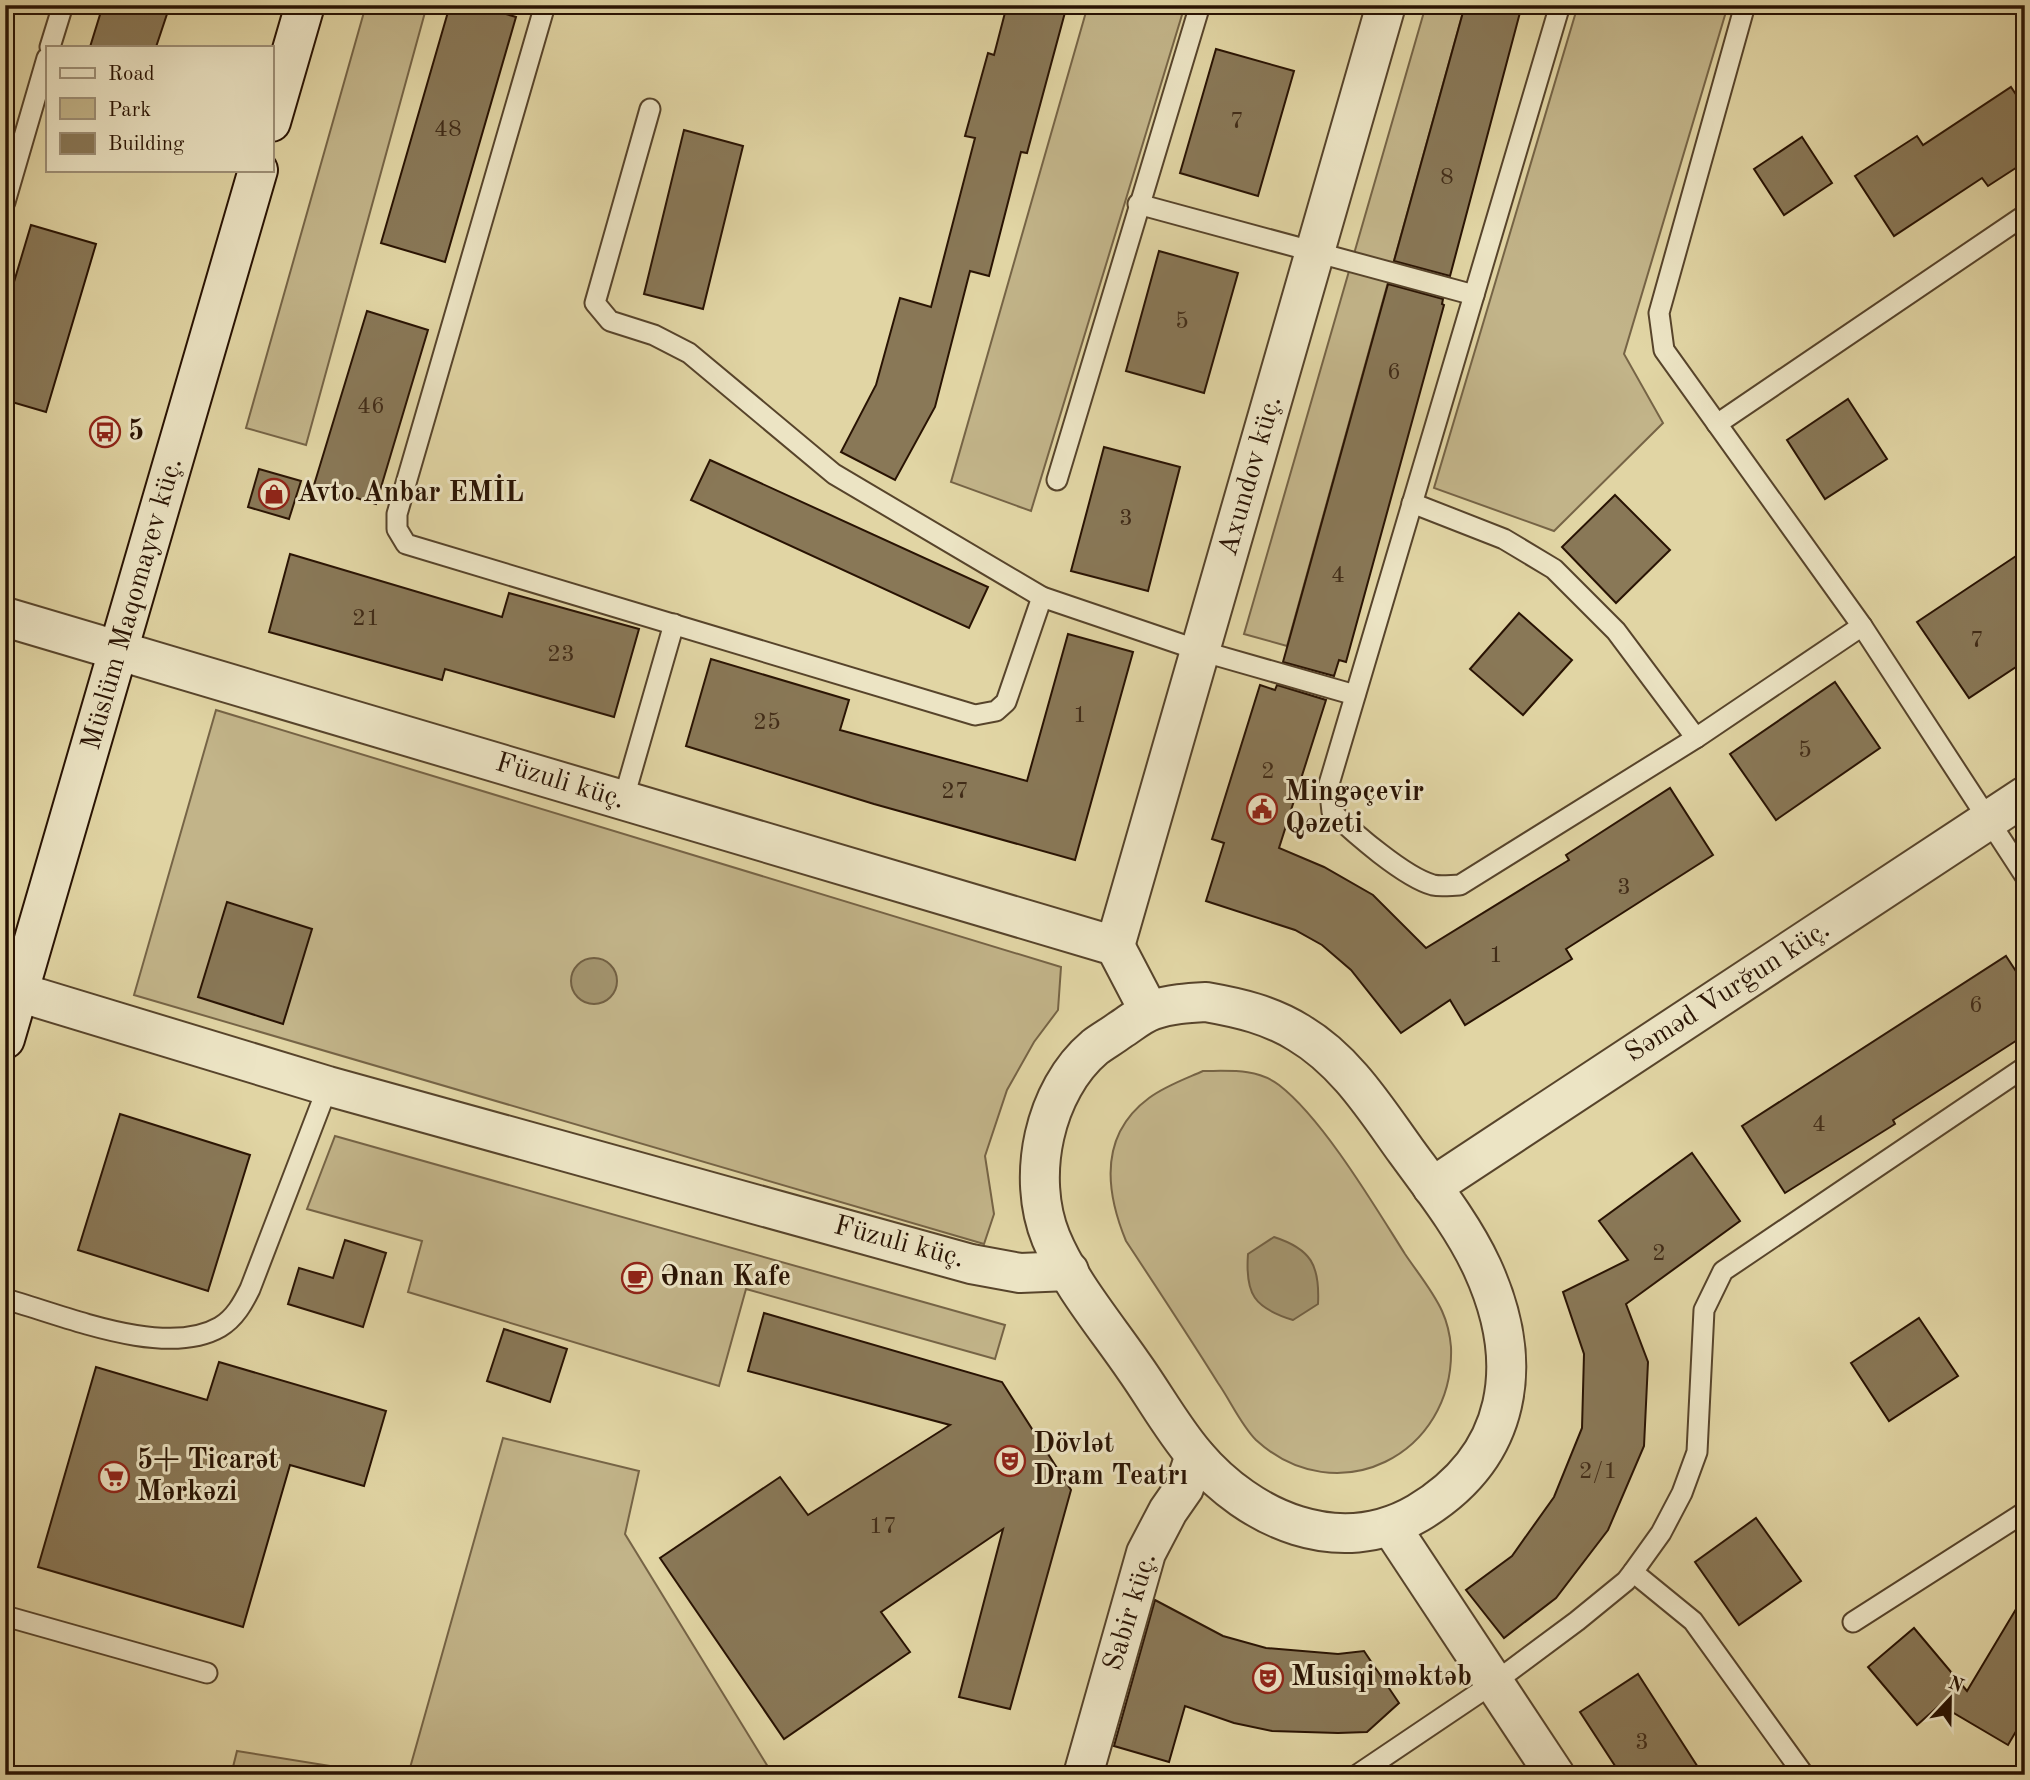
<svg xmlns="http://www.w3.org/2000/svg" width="2030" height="1780" viewBox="0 0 2030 1780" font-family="'Old Standard TT',serif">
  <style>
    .green { fill: #c2b489; stroke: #766446; stroke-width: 2 }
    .water { fill: #a2936d; stroke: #726043; stroke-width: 2 }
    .building { fill: #897857; stroke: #291303; stroke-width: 2 }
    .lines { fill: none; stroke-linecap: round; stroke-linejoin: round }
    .service-casing { stroke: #57442b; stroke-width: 23 }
    .minor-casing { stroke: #57442b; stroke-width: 42 }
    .tertiary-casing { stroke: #57442b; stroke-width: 42 }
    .secondary-casing { stroke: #291303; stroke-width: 42 }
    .service { stroke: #ece4c4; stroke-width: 19 }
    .minor { stroke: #ece4c4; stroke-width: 38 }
    .tertiary { stroke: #ece4c4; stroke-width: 38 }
    .secondary { stroke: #ece4c4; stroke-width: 38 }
    .labels { text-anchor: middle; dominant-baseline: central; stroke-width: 6; stroke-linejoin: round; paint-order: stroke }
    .number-label { font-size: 24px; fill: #412c18 }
    .poi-label { font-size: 28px; font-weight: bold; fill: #291303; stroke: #ece4c4; text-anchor: start }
    .street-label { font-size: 28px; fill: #291303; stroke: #ece4c4 }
  </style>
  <rect width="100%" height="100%" fill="#e1d5a4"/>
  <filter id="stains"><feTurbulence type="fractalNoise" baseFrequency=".00286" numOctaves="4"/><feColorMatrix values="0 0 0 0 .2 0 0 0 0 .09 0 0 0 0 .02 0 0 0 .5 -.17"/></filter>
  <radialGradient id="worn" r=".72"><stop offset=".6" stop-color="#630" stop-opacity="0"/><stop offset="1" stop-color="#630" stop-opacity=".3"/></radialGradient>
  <g class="green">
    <path d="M366 5H427L306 445 246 428Z"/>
    <path d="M1088 5H1185L1031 511 951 482Z"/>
    <path d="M1426 5H1465L1287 646 1244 634Z"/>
    <path d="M1578 5H1728L1624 354 1663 423 1554 531 1434 488Z"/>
    <path d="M216 710 1061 967 1058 1010 1034 1042 1007 1090 985 1156 994 1214 984 1244 134 995Z"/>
    <path d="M1203 1071C1229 1071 1257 1068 1279 1085 1323 1119 1374 1205 1405 1254 1417 1272 1433 1291 1442 1311 1447 1322 1450 1335 1451 1347 1455 1455 1337 1514 1256 1440 1241 1425 1230 1400 1218 1383 1188 1335 1157 1288 1126 1241 1105 1190 1099 1135 1149 1098 1165 1086 1185 1079 1203 1071Z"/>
    <path d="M335 1136 1005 1325 995 1359 746 1289 719 1386 408 1292 422 1241 307 1209Z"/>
    <path d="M503 1438 639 1471 625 1534 773 1775H408Z"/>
    <path d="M237 1751 386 1775H231Z"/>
  </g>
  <g class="water">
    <circle cx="594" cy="981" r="23"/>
    <path d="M1274 1237C1311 1249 1320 1265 1318 1304L1293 1320C1254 1308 1245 1294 1248 1254Z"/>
  </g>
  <g class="building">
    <path d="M103 5H170L156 47H90Z"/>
    <path d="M450 5H476L516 17 445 262 381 243Z"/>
    <path d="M1007 5H1067L1027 153 1021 152 989 276 970 271 935 407 895 480 841 452 876 385 900 298 931 307 975 138 965 136 988 53 994 55Z"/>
    <path d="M1465 5H1522L1450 276 1394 261Z"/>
    <path d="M1216 49 1294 71 1258 196 1180 173Z"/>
    <path d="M2011 87 2025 108V162L1988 186 1982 178 1894 236 1855 176 1917 136 1923 145Z"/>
    <path d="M684 130 743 146 703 309 644 294Z"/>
    <path d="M1802 137 1832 183 1784 215 1754 169Z"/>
    <path d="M31 225 96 244 46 412 5 400V312Z"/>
    <path d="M1159 251 1238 273 1204 393 1126 371Z"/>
    <path d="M1388 284 1443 299 1442 304 1444 305 1346 662 1339 660 1334 676 1283 662Z"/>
    <path d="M367 311 428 330 376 504 314 485Z"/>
    <path d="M1848 399 1887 459 1825 499 1787 440Z"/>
    <path d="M1104 447 1180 467 1148 591 1071 571Z"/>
    <path d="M710 460 988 587 969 628 691 500Z"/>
    <path d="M259 469 301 481 289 519 248 507Z"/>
    <path d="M1615 495 1670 550 1616 603 1562 547Z"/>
    <path d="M2025 550V661L1969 698 1917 622Z"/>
    <path d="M290 554 502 617 509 593 639 629 614 717 445 669 442 680 269 632Z"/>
    <path d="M1519 613 1572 660 1523 715 1470 669Z"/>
    <path d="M1068 634 1133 652 1075 860 874 804 686 746 711 659 849 700 840 730 1027 781Z"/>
    <path d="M1835 682 1880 748 1776 820 1730 754Z"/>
    <path d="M1260 685 1275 690 1277 685 1326 700 1279 848 1324 867 1373 895 1426 948 1569 860 1566 855 1670 788 1713 855 1566 949 1572 959 1465 1025 1450 1000 1401 1033 1351 970 1322 945 1295 930 1206 901 1224 843 1212 839Z"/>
    <path d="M227 902 312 929 283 1024 198 997Z"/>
    <path d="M2006 956 2025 985V1035L1893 1120 1895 1124 1785 1193 1742 1126Z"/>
    <path d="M120 1114 250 1155 208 1291 78 1250Z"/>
    <path d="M1692 1153 1740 1221 1626 1304 1648 1362 1644 1446 1608 1530 1556 1598 1504 1638 1466 1590 1512 1556 1554 1497 1582 1428 1584 1354 1563 1292 1628 1260 1599 1221Z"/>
    <path d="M345 1240 386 1253 363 1327 288 1304 299 1268 333 1278Z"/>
    <path d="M764 1313 1002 1382 1071 1490 1010 1709 959 1697 1003 1529 881 1612 910 1652 784 1739 660 1558 780 1477 808 1515 950 1425 748 1371Z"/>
    <path d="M1919 1318 1958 1376 1889 1421 1851 1363Z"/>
    <path d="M504 1329 567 1349 550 1402 487 1381Z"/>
    <path d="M219 1362 386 1411 364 1486 290 1465 243 1627 38 1567 96 1367 207 1400Z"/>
    <path d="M1756 1518 1801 1581 1739 1625 1695 1562Z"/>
    <path d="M2025 1594V1716L2008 1745 1940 1705 1917 1725 1868 1667 1914 1628 1967 1691Z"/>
    <path d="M1155 1600 1223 1636 1266 1648 1338 1654 1364 1651 1399 1703 1367 1732 1338 1733 1272 1731 1234 1723 1185 1706 1169 1762 1114 1746Z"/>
    <path d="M1638 1674 1703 1775H1621L1580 1712Z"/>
  </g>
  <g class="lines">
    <g class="service-casing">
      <g id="service">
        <path d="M545 5 397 514V529L406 544 975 715 996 711 1006 702 1042 597"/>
        <path d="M1560 5 1329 784 1332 812C1354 833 1404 877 1433 885 1441 887 1452 885 1460 885L1696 738 1862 626"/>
        <path d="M1745 5 1659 313 1664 350 1862 626 2025 876"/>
        <path d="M50 47 63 5"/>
        <path d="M650 109 595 303 610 321 654 335 689 353 834 474 1042 597 1201 651 1355 695"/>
        <path d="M5 202 47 58"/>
        <path d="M1138 204 1474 295"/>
        <path d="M1717 424 2025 215"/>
        <path d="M1057 480 1200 5"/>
        <path d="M1412 503 1504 539 1554 569 1616 631 1696 738"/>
        <path d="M623 801 674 624"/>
        <path d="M5 1299C63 1315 165 1359 220 1327 235 1318 243 1303 250 1289L328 1086"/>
        <path d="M1633 1572 1693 1621 1804 1775"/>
        <path d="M5 1616 207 1673"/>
        <path d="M1853 1622 2025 1512"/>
        <path d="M1357 1775 1495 1682 1577 1621 1626 1581 1633 1572 1661 1533 1682 1493 1697 1452 1704 1310 1723 1271 2025 1067"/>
      </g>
    </g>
    <g class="minor-casing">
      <g id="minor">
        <path d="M1115 946 1386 5"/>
        <path d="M1083 1775 1146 1553 1168 1511 1184 1488 1195 1455"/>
      </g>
    </g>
    <g class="tertiary-casing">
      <g id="tertiary">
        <path d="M5 617 1115 946 1149 1011"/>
        <path d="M5 988 328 1086 971 1264 1020 1273 1069 1271"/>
        <path d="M1206 1002C1240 1008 1270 1015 1299 1033 1346 1061 1375 1108 1406 1151 1433 1188 1463 1226 1482 1267 1526 1363 1513 1456 1418 1513 1339 1559 1250 1520 1195 1455 1172 1428 1154 1395 1134 1367 1106 1326 1070 1284 1051 1238 1026 1177 1044 1090 1095 1047 1103 1041 1112 1036 1120 1030 1131 1023 1141 1014 1153 1010 1170 1004 1188 1003 1206 1002Z"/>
        <path d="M1432 1187 2025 796"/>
        <path d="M1391 1527 1555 1775"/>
      </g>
    </g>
    <g class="secondary-casing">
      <g id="secondary">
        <path d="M271 122 305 5"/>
        <path d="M5 1039 258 170"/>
      </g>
    </g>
    <use href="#service" class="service"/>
    <use href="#minor" class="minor"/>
    <use href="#tertiary" class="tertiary"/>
    <use href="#secondary" class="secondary"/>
  </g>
  <defs>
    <g id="bus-ring" transform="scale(1.575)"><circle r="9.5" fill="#ece4c4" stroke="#8f2418" stroke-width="1.5"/><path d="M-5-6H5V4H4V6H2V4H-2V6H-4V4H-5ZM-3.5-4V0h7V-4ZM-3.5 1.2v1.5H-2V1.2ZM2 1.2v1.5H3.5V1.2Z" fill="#8f2418"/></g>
    <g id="shop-ring" transform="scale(1.575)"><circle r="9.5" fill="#ece4c4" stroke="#8f2418" stroke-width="1.5"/><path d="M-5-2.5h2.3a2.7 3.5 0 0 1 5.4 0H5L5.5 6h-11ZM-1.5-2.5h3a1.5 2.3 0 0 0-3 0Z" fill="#8f2418"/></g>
    <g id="civic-ring" transform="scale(1.575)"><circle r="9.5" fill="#ece4c4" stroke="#8f2418" stroke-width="1.5"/><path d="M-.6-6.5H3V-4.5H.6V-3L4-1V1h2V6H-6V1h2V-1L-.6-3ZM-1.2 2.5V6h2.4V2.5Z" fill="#8f2418"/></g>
    <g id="cafe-ring" transform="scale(1.575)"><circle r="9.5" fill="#ece4c4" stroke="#8f2418" stroke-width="1.5"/><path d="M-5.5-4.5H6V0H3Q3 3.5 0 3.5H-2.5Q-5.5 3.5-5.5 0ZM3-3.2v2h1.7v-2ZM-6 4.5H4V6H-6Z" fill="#8f2418"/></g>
    <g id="theatre-ring" transform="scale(1.575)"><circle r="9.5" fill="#ece4c4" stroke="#8f2418" stroke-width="1.5"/><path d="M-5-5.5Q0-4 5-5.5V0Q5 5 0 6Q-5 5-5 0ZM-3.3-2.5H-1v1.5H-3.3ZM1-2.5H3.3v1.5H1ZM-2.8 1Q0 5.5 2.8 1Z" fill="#8f2418"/></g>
    <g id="supermarket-ring" transform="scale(1.575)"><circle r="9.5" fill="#ece4c4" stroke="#8f2418" stroke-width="1.5"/><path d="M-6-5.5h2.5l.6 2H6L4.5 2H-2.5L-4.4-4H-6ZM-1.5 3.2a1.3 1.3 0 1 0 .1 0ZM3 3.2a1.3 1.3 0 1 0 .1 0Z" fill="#8f2418"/></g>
  </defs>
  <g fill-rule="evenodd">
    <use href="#bus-ring" x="105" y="432"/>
    <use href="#shop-ring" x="274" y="494"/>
    <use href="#civic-ring" x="1262" y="809"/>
    <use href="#cafe-ring" x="637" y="1278"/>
    <use href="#theatre-ring" x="1010" y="1461"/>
    <use href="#supermarket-ring" x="114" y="1477"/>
    <use href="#theatre-ring" x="1268" y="1678"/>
  </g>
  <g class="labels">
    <g class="number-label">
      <text x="1237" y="122">7</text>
      <text x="448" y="130">48</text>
      <text x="1447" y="178">8</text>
      <text x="1182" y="322">5</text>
      <text x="1394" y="373">6</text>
      <text x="371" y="407">46</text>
      <text x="1126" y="519">3</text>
      <text x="1338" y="576">4</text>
      <text x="366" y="619">21</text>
      <text x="1977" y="641">7</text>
      <text x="561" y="655">23</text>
      <text x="1080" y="716">1</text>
      <text x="767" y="723">25</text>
      <text x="1805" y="751">5</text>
      <text x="1268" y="772">2</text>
      <text x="955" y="792">27</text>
      <text x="1624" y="888">3</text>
      <text x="1496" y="956">1</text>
      <text x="1976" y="1006">6</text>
      <text x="1819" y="1125">4</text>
      <text x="1659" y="1254">2</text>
      <text x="1598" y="1472">2/1</text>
      <text x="883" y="1527">17</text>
      <text x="1642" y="1743">3</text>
    </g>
    <g class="poi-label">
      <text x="128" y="432">5</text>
      <text x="297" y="494">Avto Anbar EMİL</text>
      <text x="1285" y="793">Mingəçevir<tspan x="1285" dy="32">Qəzeti</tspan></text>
      <text x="660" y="1278">Ənan Kafe</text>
      <text x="1033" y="1445">Dövlət<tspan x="1033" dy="32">Dram Teatrı</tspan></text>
      <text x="137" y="1461">5+ Ticarət<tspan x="137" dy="32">Mərkəzi</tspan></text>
      <text x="1291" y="1678">Musiqi məktəb</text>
    </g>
    <g class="street-label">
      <text transform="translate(1251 476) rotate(-74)">Axundov küç.</text>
      <text transform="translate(133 604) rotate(-74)">Müslüm Maqomayev küç.</text>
      <text transform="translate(560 782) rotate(17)">Füzuli küç.</text>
      <text transform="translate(1728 992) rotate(-33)">Səməd Vurğun küç.</text>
      <text transform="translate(899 1243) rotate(15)">Füzuli küç.</text>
      <text transform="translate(1131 1612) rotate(-73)">Sabir küç.</text>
    </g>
  </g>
  <rect width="2030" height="1780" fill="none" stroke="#e1d5a4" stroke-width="28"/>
  <rect x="7" y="7" width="2016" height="1766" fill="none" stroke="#291303" stroke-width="3.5"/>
  <rect x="14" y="14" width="2002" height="1752" fill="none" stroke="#291303" stroke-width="2"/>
  <rect x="46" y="46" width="228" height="126" fill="#ece4c4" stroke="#9e9077" stroke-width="2"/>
  <rect x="60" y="68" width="35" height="10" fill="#ece4c4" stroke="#9e9077" stroke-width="2"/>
  <text x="108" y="80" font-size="21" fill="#291303">Road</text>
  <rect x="60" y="98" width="35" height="21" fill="#c2b489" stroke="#9e9077" stroke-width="2"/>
  <text x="108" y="116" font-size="21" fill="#291303">Park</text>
  <rect x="60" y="133" width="35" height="21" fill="#897857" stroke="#9e9077" stroke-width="2"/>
  <text x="108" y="150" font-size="21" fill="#291303">Building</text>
  <g transform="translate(1950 1699) rotate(22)" stroke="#ece4c4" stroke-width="5" paint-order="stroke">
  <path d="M0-5L12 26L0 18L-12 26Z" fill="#291303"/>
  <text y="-10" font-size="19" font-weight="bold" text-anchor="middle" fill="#291303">N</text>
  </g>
  <rect width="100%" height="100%" filter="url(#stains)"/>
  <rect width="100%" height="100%" fill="url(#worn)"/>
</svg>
